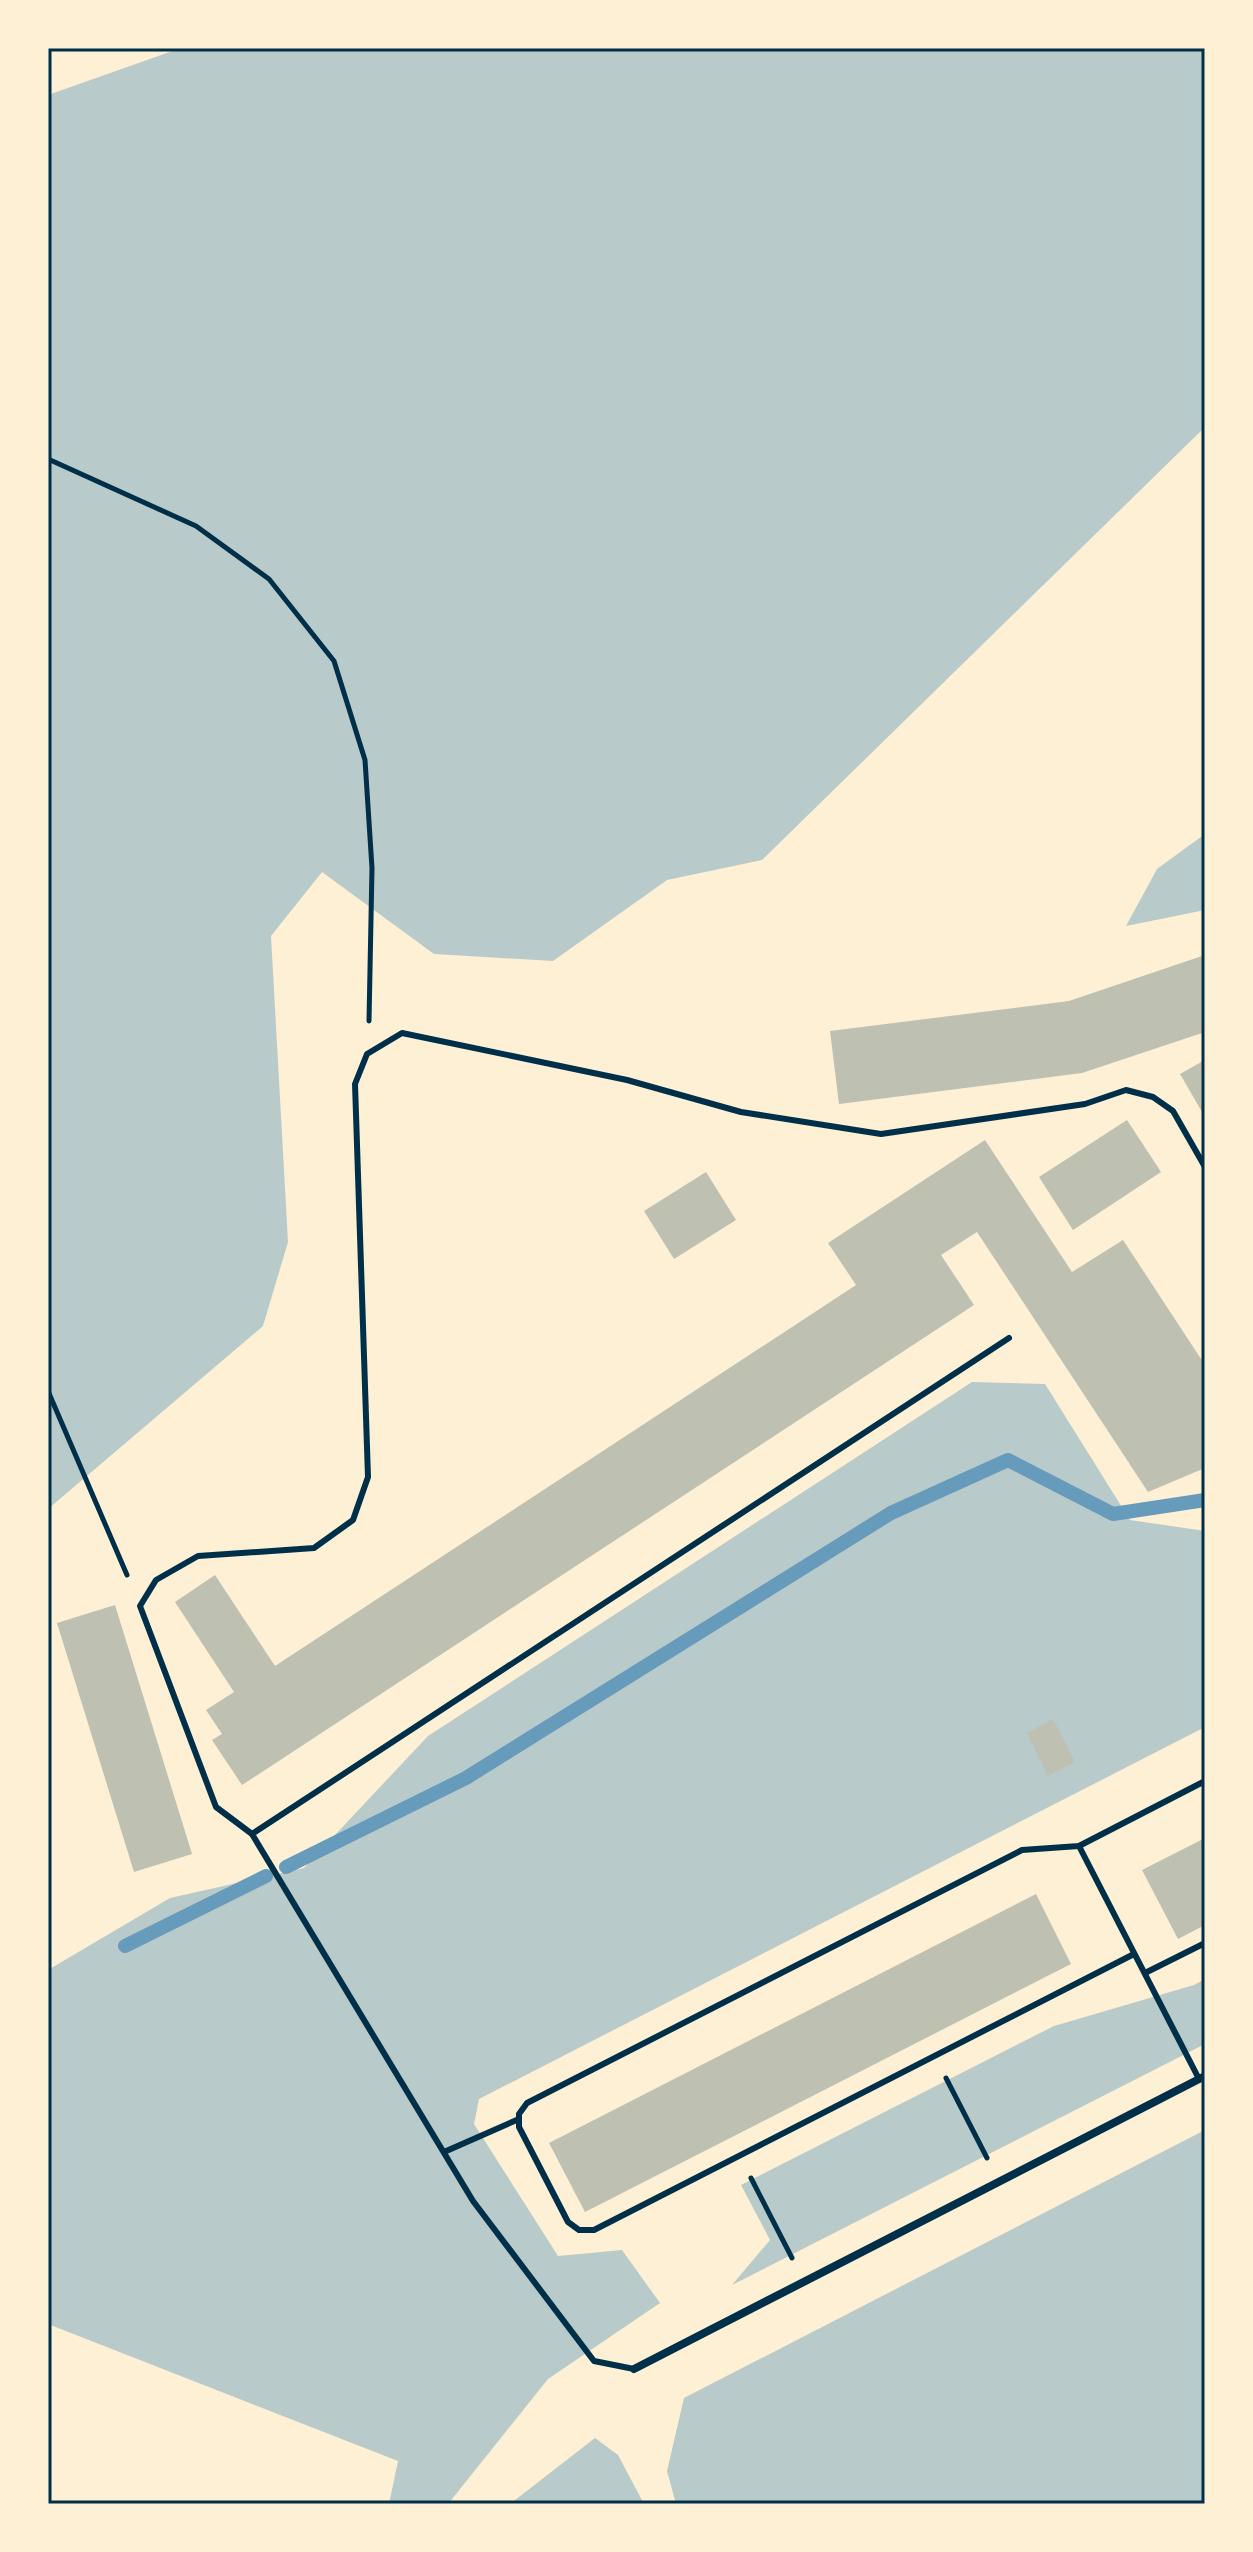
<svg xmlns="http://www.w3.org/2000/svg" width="1253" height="2552" viewBox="0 0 1253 2552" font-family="'Sofia Sans Condensed',sans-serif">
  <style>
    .green { fill: #b9caca }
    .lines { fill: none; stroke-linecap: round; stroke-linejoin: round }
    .stream { stroke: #669bbc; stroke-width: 14 }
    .building { fill: #bec0b2 }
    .path { stroke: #003049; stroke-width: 5 }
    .service { stroke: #003049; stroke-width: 6 }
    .minor { stroke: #003049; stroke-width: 8 }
    .neatline { fill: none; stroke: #003049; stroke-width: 3 }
  </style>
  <rect width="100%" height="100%" fill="#fdf0d5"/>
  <g class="green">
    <path d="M181 48H1205V427L762 860 667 880 553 961 434 954 322 872 271 936 288 1242 263 1326 48 1509V95Z"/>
    <path d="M1205 834V910L1126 926 1157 869Z"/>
    <path d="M972 1382 1045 1384 1130 1520 1205 1531V1727L479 2099 474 2124 558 2256 622 2250 660 2303 548 2379 448 2504H389L398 2461 48 2324V1970L170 1898 304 1868 428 1736Z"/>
    <path d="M1205 1979V2044L732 2285 770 2240 741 2185 1054 2026 1194 1985Z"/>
    <path d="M1205 2130V2504H676L667 2471 684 2398Z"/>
    <path d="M595 2438 618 2455 644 2504H510Z"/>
  </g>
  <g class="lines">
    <g class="stream">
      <path d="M286 1867 466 1778 891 1513 1008 1460 1113 1514 1205 1500"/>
      <path d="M125 1946 266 1876"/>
    </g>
  </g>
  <g class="building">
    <path d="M1205 955V1032L1082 1073 839 1104 830 1031 1069 1001Z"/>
    <path d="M1205 1060V1117L1180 1074Z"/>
    <path d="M1127 1120 1161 1172 1073 1230 1039 1177Z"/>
    <path d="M985 1140 1072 1272 1123 1240 1205 1365V1468L1148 1492 977 1232 941 1255 974 1305 242 1785 212 1740 222 1734 206 1710 234 1692 175 1602 215 1575 275 1666 856 1285 828 1243Z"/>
    <path d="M706 1172 736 1220 674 1259 644 1211Z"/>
    <path d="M115 1605 192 1854 134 1872 57 1623Z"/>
    <path d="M1053 1719 1075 1762 1048 1776 1027 1733Z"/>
    <path d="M1205 1838V1925L1178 1939 1142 1870Z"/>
    <path d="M1036 1894 1071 1964 585 2212 549 2143Z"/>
  </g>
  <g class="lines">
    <g class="path">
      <path d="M48 459 196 526 269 579 334 661 365 760 372 868 369 1021"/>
      <path d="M48 1391 127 1575"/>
      <path d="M946 2078 987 2158"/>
      <path d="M751 2178 792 2258"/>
    </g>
    <g class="service">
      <path d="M252 1834 1009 1338"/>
      <path d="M1079 1846 1199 2079"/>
      <path d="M1134 1954 594 2230H579L568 2222 519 2127V2114L527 2103 1022 1850 1079 1846 1205 1781"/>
      <path d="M1145 1973 1205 1943"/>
      <path d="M444 2152 519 2119"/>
      <path d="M634 2369 594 2361 473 2201 252 1834 216 1807 140 1606 156 1580 198 1556 314 1548 353 1520 368 1477 355 1084 367 1054 402 1033 627 1080 741 1112 881 1134 1085 1104 1126 1090 1153 1097 1173 1111 1205 1167"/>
    </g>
    <path class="minor" d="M634 2369 1205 2076"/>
  </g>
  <rect width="1253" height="2552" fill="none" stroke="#fdf0d5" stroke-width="100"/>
  <rect x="50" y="50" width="1153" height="2452" class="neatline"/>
</svg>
